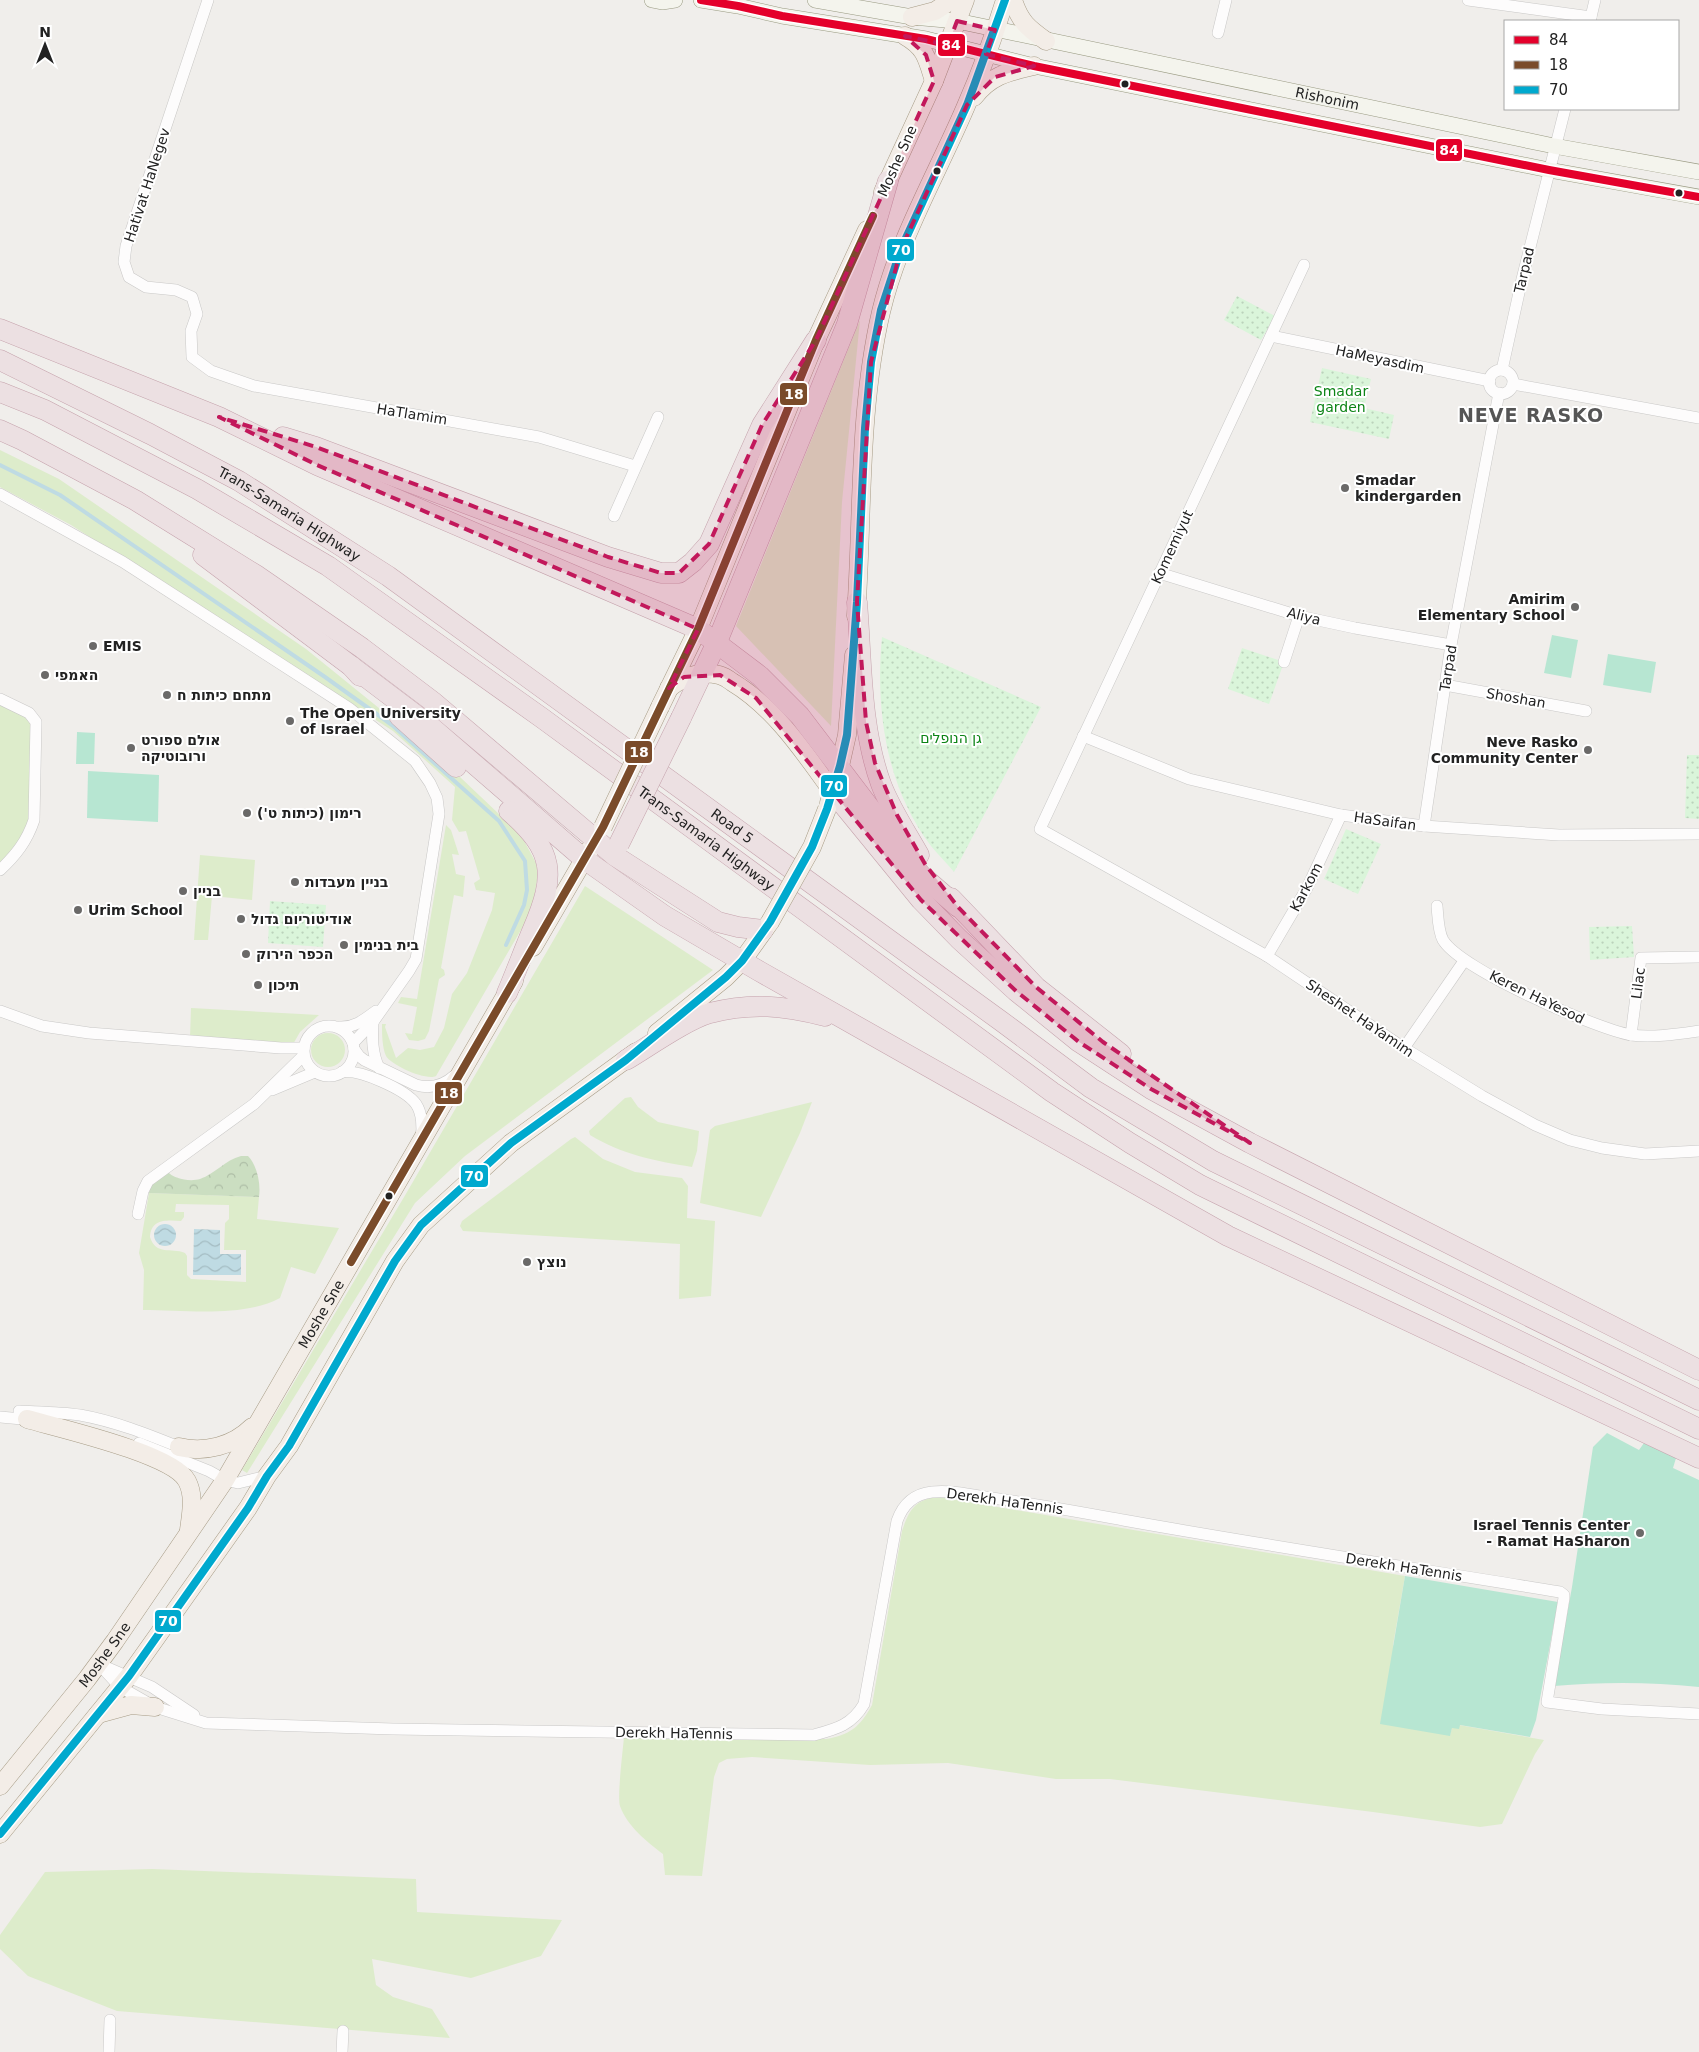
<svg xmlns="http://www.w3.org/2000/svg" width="1699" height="2052" viewBox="0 0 1699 2052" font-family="'DejaVu Sans','Noto Sans Hebrew',sans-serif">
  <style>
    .grass { fill: #ddeccb; fill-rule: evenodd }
    .forest { fill: url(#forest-crowns) }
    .park { fill: url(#park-dots) }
    .pitch { fill: #b7e6d2 }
    .water { fill: url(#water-waves) }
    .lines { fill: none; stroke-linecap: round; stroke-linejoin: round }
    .stream { stroke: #bfdbe3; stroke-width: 4 }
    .street-casing { stroke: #c9c8c7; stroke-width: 12 }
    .secondary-casing { stroke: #999a82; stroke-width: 16 }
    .primary-casing { stroke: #a79c86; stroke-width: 19 }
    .highway-casing { stroke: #c5a2ac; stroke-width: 21 }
    .street { stroke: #fdfcfc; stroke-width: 11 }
    .secondary { stroke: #f4f4ed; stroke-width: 15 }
    .primary { stroke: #f3ede7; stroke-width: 18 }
    .highway { stroke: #ece0e2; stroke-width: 20 }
    .primary-bridge-casing { stroke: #a79c86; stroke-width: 19; stroke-linecap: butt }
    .highway-bridge-casing { stroke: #c5a2ac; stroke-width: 21; stroke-linecap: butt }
    .primary-bridge { stroke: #f3ede7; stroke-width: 18 }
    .highway-bridge { stroke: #ece0e2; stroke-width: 20 }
    .bus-1-casing { stroke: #fff; stroke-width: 11 }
    .bus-2-casing { stroke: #fff; stroke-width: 11 }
    .bus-3-casing { stroke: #fff; stroke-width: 11 }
    .bus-1 { stroke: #e4002b; stroke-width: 8 }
    .bus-2 { stroke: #7a4b2a; stroke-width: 8 }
    .bus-3 { stroke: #00a9ce; stroke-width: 8 }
    .marked { fill: #c2185b; fill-opacity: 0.2; stroke: #c2185b; stroke-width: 4; stroke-dasharray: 10 6; stroke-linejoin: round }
    .bus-dot { fill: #222; stroke: #fff; stroke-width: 2 }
    .poi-dot { fill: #6a6968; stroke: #fff; stroke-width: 2 }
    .labels { text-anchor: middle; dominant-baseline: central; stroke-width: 4; stroke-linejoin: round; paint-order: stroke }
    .street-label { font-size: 14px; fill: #222; stroke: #fff }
    .park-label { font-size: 14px; fill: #0c8416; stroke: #fff }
    .poi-label { font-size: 14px; font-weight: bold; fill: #222; stroke: #fff; text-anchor: start }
    .district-label { font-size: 19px; font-weight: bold; letter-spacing: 1px; fill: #555; stroke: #fff }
    .line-badge { stroke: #fff; stroke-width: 2 }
    .badge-label { font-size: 14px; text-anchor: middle; font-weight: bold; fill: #fff }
  </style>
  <defs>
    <pattern id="forest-crowns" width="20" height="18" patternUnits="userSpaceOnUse" patternTransform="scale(1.25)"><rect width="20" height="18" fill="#cbdec1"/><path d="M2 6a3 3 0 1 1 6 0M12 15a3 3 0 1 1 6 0" fill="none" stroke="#aebea6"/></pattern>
    <pattern id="park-dots" width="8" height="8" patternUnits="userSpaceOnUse" patternTransform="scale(1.25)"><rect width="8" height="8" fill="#daf5da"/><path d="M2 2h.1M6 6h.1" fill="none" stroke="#bbd2bb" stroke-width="1.8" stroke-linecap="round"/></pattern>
    <pattern id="water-waves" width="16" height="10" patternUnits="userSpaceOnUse" patternTransform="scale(1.25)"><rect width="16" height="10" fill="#bfdbe3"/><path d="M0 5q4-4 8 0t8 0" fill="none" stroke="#a4bcc2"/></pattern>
  </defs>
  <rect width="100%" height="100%" fill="#f0eeeb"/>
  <g class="grass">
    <path d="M860 320 842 502 831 726 736 626Z"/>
    <path d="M0 450 59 479 306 649 390 717 460 777 521 835 536 863 538 874 532 911 436 1076C426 1081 391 1065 386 1056 382 1047 382 1033 382 1024H386L385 1027 396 1058 408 1048 420 1050 434 1047 444 1028 452 994 467 973 492 910 495 893 476 890 474 883 480 879 466 831 459 832 452 820 455 787 393 731 71 525 0 487Z"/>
    <path d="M0 704 32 709 30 818 18 847 0 866Z"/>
    <path d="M446 825 451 830 459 855 452 854 456 874 465 876 463 897 454 895 441 968 444 970 445 975 439 979 429 1031 425 1039 418 1041 409 1040 405 1033 412 1034 417 1007 398 1003 401 997 417 999Z"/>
    <path d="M200 855 255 860 252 900 212 896 208 940H194Z"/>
    <path d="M585 886 713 970 465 1156 415 1203 247 1473 242 1470 407 1192Z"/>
    <path d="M191 1008 319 1015 300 1032 292 1046 190 1038Z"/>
    <circle cx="328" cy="1050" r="17"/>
    <path d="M631 1097 638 1107 658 1122 699 1131 697 1151 692 1167C655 1161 621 1154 590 1135L589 1131 625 1098Z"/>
    <path d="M812 1102 800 1133 761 1217 700 1203 710 1130 715 1126Z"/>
    <path d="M575 1137 603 1159 635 1172 682 1178 688 1186 687 1218 715 1221 711 1296 679 1299 680 1244 463 1231 460 1226 462 1221 571 1139Z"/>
    <path d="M149 1193 259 1197 257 1219 339 1228 315 1274 291 1267 280 1298C243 1318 184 1310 143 1310L144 1270 139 1253ZM176 1204 229 1205V1219L225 1223 224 1250H246V1282L191 1279 187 1275V1256L185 1253C171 1247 156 1256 150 1237 151 1219 166 1220 181 1221L184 1217V1212H175Z"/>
    <path d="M939 1497 1405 1576 1393 1645 1450 1735 1452 1728 1459 1725 1544 1740 1535 1754 1502 1824 1480 1827 1373 1812 1110 1779H1056L948 1763 870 1765 752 1757 727 1759 719 1763 714 1777 702 1876 665 1875 663 1854C647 1842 627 1826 620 1806 617 1797 623 1749 624 1737L709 1740 826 1739C850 1735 860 1727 872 1705L902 1531C909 1510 915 1499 939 1497Z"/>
    <path d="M152 1869 416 1879 417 1912 562 1920 541 1956 471 1978 372 1959 376 1985 393 1997 432 2009 450 2038 117 2011 28 1976 0 1949V1935L45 1872Z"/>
  </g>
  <path class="forest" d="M241 1156H248C257 1165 261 1184 259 1197L149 1193 151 1185 167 1171C173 1179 190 1182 200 1179 215 1174 225 1160 241 1156Z"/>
  <g class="park">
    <path d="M1237 296 1275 316 1261 340 1224 320Z"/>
    <path d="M1322 368 1371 379 1364 408 1394 415 1389 439 1310 422Z"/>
    <path d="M882 637 1041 707 954 872C947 863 938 855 931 846 886 787 875 709 882 637Z"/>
    <path d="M1242 648 1284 662 1269 704 1228 689Z"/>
    <path d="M1687 755H1699V819L1685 818Z"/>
    <path d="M1346 829 1381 844 1358 894 1324 879Z"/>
    <path d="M270 901 326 905 323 947 268 943Z"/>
    <path d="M1632 926 1634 957 1590 960 1589 927Z"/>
  </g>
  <g class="pitch">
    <path d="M1552 635 1578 640 1571 678 1544 673Z"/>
    <path d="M1608 654 1656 662 1651 693 1603 685Z"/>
    <path d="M77 732 95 733 94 764H76Z"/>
    <path d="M88 771 159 775 158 822 87 818Z"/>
    <path d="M1607 1433 1639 1450 1644 1443 1676 1458 1673 1468 1699 1480V1687C1650 1682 1603 1682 1554 1686L1572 1587 1593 1447Z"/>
    <path d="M1405 1576 1558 1602 1536 1720 1530 1737 1460 1725 1459 1729 1452 1728 1450 1736 1380 1724Z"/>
  </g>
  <g class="water">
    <circle cx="165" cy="1235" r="11"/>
    <path d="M194 1229 220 1230V1254H241V1275H193Z"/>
  </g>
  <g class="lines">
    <path class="stream" d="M0 465 60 495 325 677 392 725 499 821 525 861 527 890 524 905 506 945"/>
    <g class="street-casing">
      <g id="street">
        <path d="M208 0 126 246 124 262 129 277 146 287 176 290 192 297 197 314 191 331 192 357 211 371 254 386 539 437 635 466"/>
        <path d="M1468 0 1591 17"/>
        <path d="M1590 21 1595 0"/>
        <path d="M1218 33 1226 0"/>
        <path d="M1304 265 1040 829 1267 956 1404 1048 1482 1096 1535 1125 1570 1140 1602 1148 1645 1154 1699 1151"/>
        <path d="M1271 336 1490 381"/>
        <path d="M1502 370 1522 279 1565 109"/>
        <circle cx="1501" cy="382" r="12"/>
        <path d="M1513 384 1699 418"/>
        <path d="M0 494 123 562 349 708 415 761 430 783 437 798 439 814 416 959 409 971 373 1022 353 1043"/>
        <path d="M614 516 658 417"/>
        <path d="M1159 573 1299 616 1355 628 1451 645"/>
        <path d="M1284 662 1299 616"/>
        <path d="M1445 685 1586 711"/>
        <path d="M0 699 29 713 36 722 34 820C27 841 16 855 0 870"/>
        <path d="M1083 736 1189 779 1341 815 1424 826 1559 835 1699 834"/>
        <path d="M1424 826 1451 645 1499 393"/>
        <path d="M1437 906C1438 916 1438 931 1443 940 1460 969 1596 1029 1631 1035 1652 1038 1678 1034 1699 1031"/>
        <path d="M1267 956 1307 888 1341 815"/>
        <path d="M0 1011 42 1026 89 1033 281 1048H304"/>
        <path d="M373 1022C372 1038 372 1053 379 1068"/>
        <circle cx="329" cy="1051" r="25"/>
        <path d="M339 1027C354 1028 364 1020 376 1011"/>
        <path d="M1631 1035 1641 958 1699 957"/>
        <path d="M1404 1048 1464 961"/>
        <path d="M354 1049 359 1056 364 1060 416 1085C431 1089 443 1086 454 1076"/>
        <path d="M342 1072C359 1069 405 1089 416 1104 422 1113 423 1127 421 1138"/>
        <path d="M272 1090 315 1072"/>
        <path d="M138 1214 143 1191 148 1181 254 1104 304 1055"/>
        <path d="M19 1411C39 1412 60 1412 80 1415 114 1421 147 1434 179 1447"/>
        <path d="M0 1417 33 1420"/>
        <path d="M139 1443 209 1471 225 1480 238 1483 267 1476"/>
        <path d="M98 1663 120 1687 155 1707 206 1723 393 1729 814 1735C836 1729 852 1725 864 1704L897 1521C903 1504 914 1494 932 1492 952 1490 973 1495 992 1498 1036 1504 1079 1512 1123 1520 1268 1546 1414 1568 1560 1592L1564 1595V1598L1547 1702 1602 1709 1699 1714"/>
        <path d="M101 1665 152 1687 194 1715"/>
        <path d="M109 2052 110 2020"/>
        <path d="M342 2052 343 2031"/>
      </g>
    </g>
    <g class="secondary-casing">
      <g id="secondary">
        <path d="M652 0 662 2 675 0"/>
        <path d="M701 0 738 6 782 16 926 39 1034 66 1549 170 1699 197"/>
        <path id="s1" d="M815 0 912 17 957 21 1554 146 1699 172"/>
      </g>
    </g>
    <g class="primary-casing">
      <g id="primary">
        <path d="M1013 0C1020 22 1028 28 1046 41"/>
        <path d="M912 17 935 11 952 0"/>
        <path d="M905 36C926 48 927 59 934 81"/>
        <path d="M974 97C991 75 1008 72 1034 66"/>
        <path d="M883 192 934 81 965 0"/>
        <path d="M856 616C863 515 858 411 881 312 898 240 937 174 966 106 981 72 994 36 1005 0"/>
        <path d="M669 688C684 677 699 670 719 675 723 676 728 679 732 682 774 707 804 752 832 791"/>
        <path d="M660 707 698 629 816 340 867 230"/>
        <path d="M829 803 840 766 847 735 854 655"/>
        <path d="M533 947 590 849"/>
        <path d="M657 1033 726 977 742 961 770 922"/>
        <path d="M27 1419C58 1428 173 1454 187 1481 195 1496 191 1514 189 1530"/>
        <path d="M179 1447C205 1453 233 1446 252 1427"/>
        <path d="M98 1714 131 1705 155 1707"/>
        <path id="s2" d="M0 1786 87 1679 115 1641 225 1480 514 981"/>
        <path d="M0 1834 129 1676 248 1508 267 1476 289 1446 395 1261 421 1225 511 1143 636 1052"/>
      </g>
    </g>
    <g class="highway-casing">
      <g id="highway">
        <path d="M0 329 219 417 317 465 698 629 760 676 800 716 921 875 958 907"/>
        <path id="s3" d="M0 360 150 434 239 481 388 576 1001 1021 1091 1088 1213 1161 1699 1400"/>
        <path id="s4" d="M0 392 45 410 197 489 328 566 542 718 1052 1092 1130 1143 1200 1185 1699 1429"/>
        <path d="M0 430 22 440 135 500 256 575 362 648 432 701 615 856 718 922 738 927 763 930"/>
        <path d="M283 437 316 447 608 557 661 573H679L693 562 709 544 762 425 816 340"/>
        <path d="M203 555 351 666 360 676"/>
        <path d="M857 602C862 662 860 726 881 784 890 808 906 832 919 855"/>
        <path d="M351 666 429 725 584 859 665 916 759 971 1228 1236 1699 1458"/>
        <path d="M399 716 456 767"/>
        <path d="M681 718 717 642 847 324 888 181"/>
        <path d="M832 791 921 900 959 939 1016 991 1079 1042 1151 1089 1250 1143 1699 1370"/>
        <path d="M951 898 1036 987 1121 1054"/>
        <path d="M507 993C516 972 524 950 533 929 556 875 555 851 509 811"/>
        <path d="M626 1060C648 1047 686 1020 710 1013 752 1002 784 1006 825 1016"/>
      </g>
    </g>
    <use href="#street" class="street"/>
    <use href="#secondary" class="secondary"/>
    <use href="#primary" class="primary"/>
    <use href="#highway" class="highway"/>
    <g class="primary-bridge-casing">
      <g id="primary-bridge">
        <path d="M603 827 660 707"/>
        <path d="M770 922 812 847 827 809"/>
      </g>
    </g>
    <g class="highway-bridge-casing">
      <path id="highway-bridge" d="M619 844 681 718"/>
    </g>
    <use href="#primary-bridge" class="primary-bridge"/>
    <use href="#highway-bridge" class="highway-bridge"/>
    <g class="bus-1-casing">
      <path id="bus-1" d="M701 0 738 6 782 16 926 39 1034 66 1549 170 1699 197"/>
    </g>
    <g class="bus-2-casing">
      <path id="bus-2" d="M351 1262 603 827 698 629 816 340 873 216"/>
    </g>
    <g class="bus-3-casing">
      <path id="bus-3" d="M0 1834 129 1676 248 1508 267 1476 289 1446 395 1261 421 1225 511 1143 626 1060 726 977 742 961 770 922 812 847 827 809 840 766 847 735 857 602 865 428 871 362 881 310 901 249 967 105 1005 0"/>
    </g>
    <use href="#bus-1" class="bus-1"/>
    <use href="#bus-2" class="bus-2"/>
    <use href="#bus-3" class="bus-3"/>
  </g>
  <path class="marked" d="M957 21 995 30 986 54 1034 66 995 77 967 105 901 249 871 362 857 602 866 722 875 763 897 815 925 864 958 907 1036 987 1103 1042 1250 1143 1151 1089 1079 1042 1016 991 921 900 756 698 720 675 684 677 669 688 698 629 317 465 219 417 316 447 608 557 661 573H679L709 544 762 425 816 340 934 81 926 55 905 36 948 45Z"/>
  <g class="bus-dot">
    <circle cx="1125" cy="84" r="4.5"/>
    <circle cx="937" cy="171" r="4.5"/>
    <circle cx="1679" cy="193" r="4.5"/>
    <circle cx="389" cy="1196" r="4.5"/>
  </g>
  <g class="poi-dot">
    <circle cx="1345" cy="488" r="5"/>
    <circle cx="1575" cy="607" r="5"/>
    <circle cx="93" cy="646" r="5"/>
    <circle cx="45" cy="675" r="5"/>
    <circle cx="167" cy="695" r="5"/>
    <circle cx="290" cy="721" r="5"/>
    <circle cx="131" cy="748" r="5"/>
    <circle cx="1588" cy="750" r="5"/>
    <circle cx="247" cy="813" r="5"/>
    <circle cx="295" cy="882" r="5"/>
    <circle cx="183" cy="891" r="5"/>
    <circle cx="78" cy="910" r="5"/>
    <circle cx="241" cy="919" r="5"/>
    <circle cx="344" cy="945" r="5"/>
    <circle cx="246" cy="954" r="5"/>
    <circle cx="258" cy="985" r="5"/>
    <circle cx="527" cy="1262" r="5"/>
    <circle cx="1640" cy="1533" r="5"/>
  </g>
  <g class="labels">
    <g class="street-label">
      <text stroke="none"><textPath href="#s1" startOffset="522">Rishonim</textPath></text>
      <text transform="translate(897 161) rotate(-66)">Moshe Sne</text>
      <text transform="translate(147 185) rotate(-72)">Hativat HaNegev</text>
      <text transform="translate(1524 270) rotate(-77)">Tarpad</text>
      <text transform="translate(1380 359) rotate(12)">HaMeyasdim</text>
      <text transform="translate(412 414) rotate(9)">HaTlamim</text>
      <text stroke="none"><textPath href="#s3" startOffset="328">Trans-Samaria Highway</textPath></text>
      <text transform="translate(1172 547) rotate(-65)">Komemiyut</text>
      <text transform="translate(1304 616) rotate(14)">Aliya</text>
      <text transform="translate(1448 668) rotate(-81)">Tarpad</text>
      <text transform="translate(1516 698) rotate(10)">Shoshan</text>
      <text transform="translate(1385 821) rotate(8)">HaSaifan</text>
      <text stroke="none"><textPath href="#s3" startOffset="870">Road 5</textPath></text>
      <text stroke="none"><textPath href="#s4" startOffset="838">Trans-Samaria Highway</textPath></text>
      <text transform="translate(1306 887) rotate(-62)">Karkom</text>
      <text transform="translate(1638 983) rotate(-83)">Lilac</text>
      <text transform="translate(1537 997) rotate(26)">Keren HaYesod</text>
      <text transform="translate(1360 1018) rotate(34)">Sheshet HaYamim</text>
      <text stroke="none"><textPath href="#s2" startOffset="572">Moshe Sne</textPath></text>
      <text transform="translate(1005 1501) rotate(8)">Derekh HaTennis</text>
      <text transform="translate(1404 1567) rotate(9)">Derekh HaTennis</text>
      <text stroke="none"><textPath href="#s2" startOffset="168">Moshe Sne</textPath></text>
      <text transform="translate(674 1733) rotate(1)">Derekh HaTennis</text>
    </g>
    <g class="park-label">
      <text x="1341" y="391">Smadar<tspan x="1341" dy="16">garden</tspan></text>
      <text x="951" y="738">גן הנופלים</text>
    </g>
    <g class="poi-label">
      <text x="1355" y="480">Smadar<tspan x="1355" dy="16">kindergarden</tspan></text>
      <text x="1565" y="599" text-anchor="end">Amirim<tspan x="1565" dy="16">Elementary School</tspan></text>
      <text x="103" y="646">EMIS</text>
      <text x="55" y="675">האמפי</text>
      <text x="177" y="695">מתחם כיתות ח</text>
      <text x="300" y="713">The Open University<tspan x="300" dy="16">of Israel</tspan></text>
      <text x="141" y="740">אולם ספורט<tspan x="141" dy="16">ורובוטיקה</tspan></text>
      <text x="1578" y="742" text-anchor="end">Neve Rasko<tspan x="1578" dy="16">Community Center</tspan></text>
      <text x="257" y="813">רימון (כיתות ט')</text>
      <text x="305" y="882">בניין מעבדות</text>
      <text x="193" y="891">בניין</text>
      <text x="88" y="910">Urim School</text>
      <text x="251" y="919">אודיטוריום גדול</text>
      <text x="354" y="945">בית בנימין</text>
      <text x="256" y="954">הכפר הירוק</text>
      <text x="268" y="985">תיכון</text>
      <text x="537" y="1262">נוצץ</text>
      <text x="1630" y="1525" text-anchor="end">Israel Tennis Center<tspan x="1630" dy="16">- Ramat HaSharon</tspan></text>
    </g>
    <g class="district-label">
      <text x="1531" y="415">NEVE RASKO</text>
    </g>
  </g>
  <g class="line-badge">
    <rect x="937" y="33" width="29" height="24" rx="5" fill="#e4002b"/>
    <rect x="1435" y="138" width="28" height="24" rx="5" fill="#e4002b"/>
    <rect x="886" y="238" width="29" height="24" rx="5" fill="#00a9ce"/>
    <rect x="779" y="382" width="29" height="24" rx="5" fill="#7a4b2a"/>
    <rect x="624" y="740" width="29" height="24" rx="5" fill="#7a4b2a"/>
    <rect x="820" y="774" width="28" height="24" rx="5" fill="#00a9ce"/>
    <rect x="434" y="1081" width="29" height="24" rx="5" fill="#7a4b2a"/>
    <rect x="460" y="1164" width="29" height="24" rx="5" fill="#00a9ce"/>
    <rect x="154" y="1609" width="28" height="24" rx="5" fill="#00a9ce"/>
  </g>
  <g class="badge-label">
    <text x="951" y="50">84</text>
    <text x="1449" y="155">84</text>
    <text x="901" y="255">70</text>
    <text x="794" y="399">18</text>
    <text x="639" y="757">18</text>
    <text x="834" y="791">70</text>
    <text x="449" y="1098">18</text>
    <text x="474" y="1181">70</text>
    <text x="168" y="1626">70</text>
  </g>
  <rect x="1504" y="20" width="175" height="90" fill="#ffffff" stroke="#a7a7a7"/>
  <rect x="1514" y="36" width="25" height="8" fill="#e4002b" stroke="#a7a7a7"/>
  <text x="1549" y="45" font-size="15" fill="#222222">84</text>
  <rect x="1514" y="61" width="25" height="8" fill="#7a4b2a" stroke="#a7a7a7"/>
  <text x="1549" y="70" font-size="15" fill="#222222">18</text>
  <rect x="1514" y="86" width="25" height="8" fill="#00a9ce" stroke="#a7a7a7"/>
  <text x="1549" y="95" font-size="15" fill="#222222">70</text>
  <g transform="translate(45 45)" stroke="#ffffff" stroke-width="4" paint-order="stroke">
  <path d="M0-4L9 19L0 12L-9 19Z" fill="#222222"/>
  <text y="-8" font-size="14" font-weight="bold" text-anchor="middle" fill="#222222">N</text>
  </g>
</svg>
